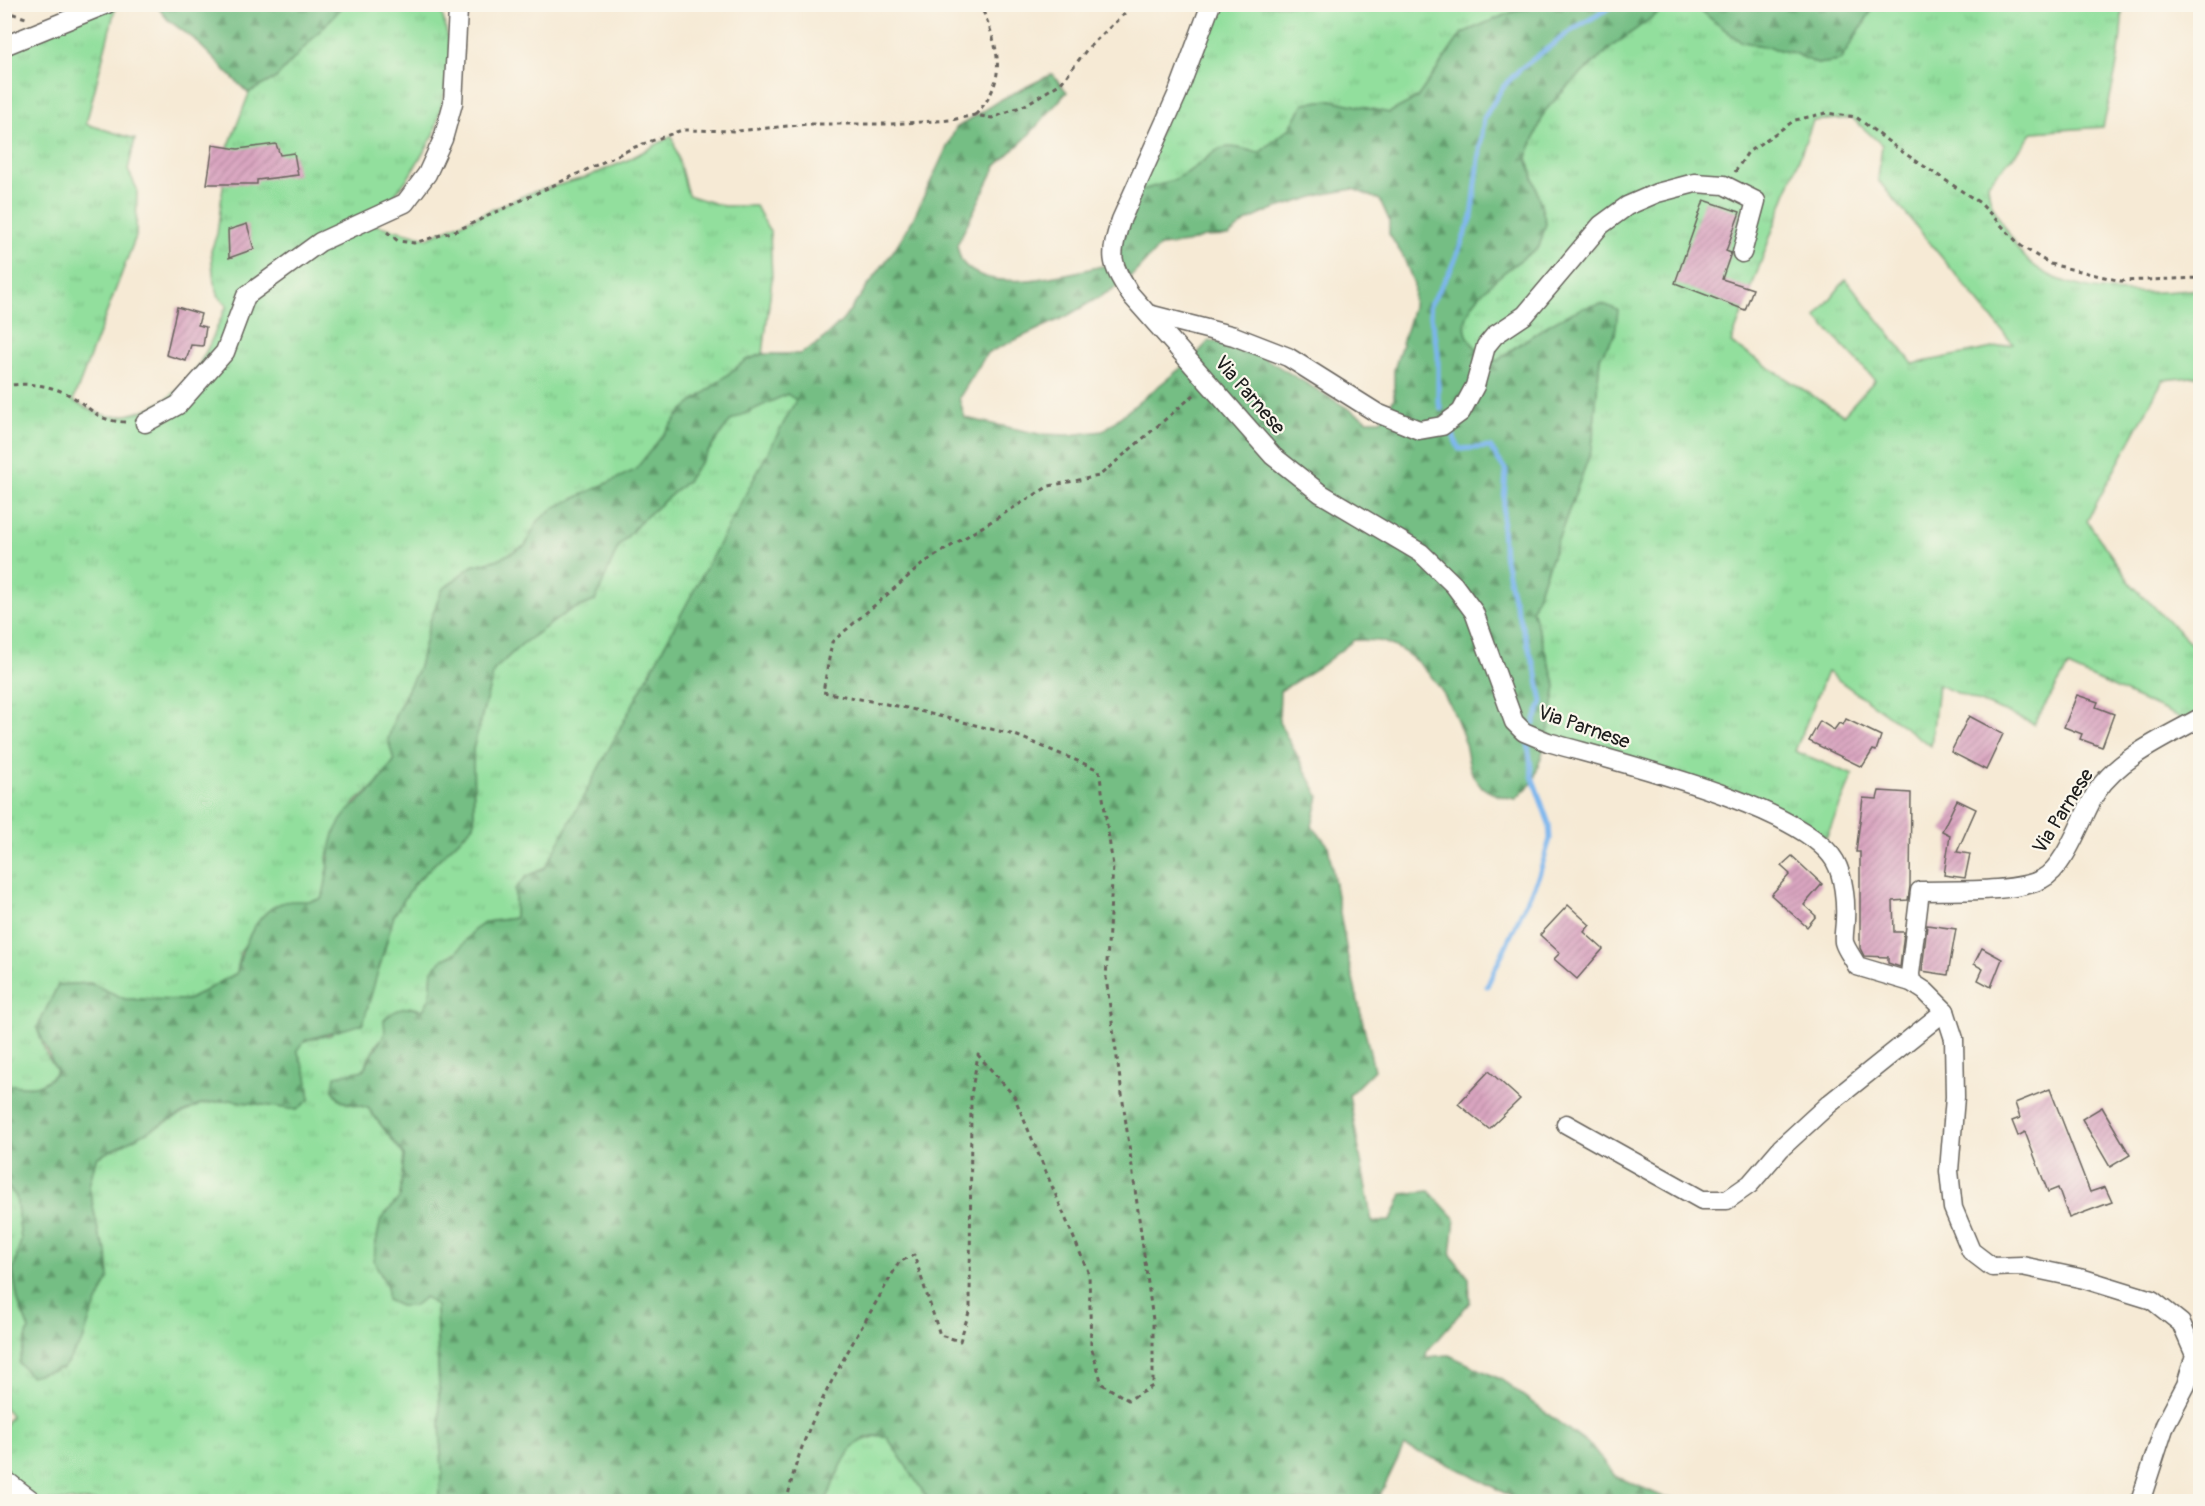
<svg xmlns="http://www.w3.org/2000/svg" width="2205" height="1506" viewBox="0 0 2205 1506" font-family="Pangolin,sans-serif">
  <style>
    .grass { fill: url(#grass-tufts); stroke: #577e5c; stroke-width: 1.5; fill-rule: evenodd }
    .forest { fill: url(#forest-firs); stroke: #486d50; stroke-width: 1.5; fill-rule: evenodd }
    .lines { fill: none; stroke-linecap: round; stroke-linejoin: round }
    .stream { stroke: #7cb6ed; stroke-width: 5 }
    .building { fill: url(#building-hatch) }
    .minor-casing { stroke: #68645d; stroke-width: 21 }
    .path { stroke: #68645d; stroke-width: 3; stroke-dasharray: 4.5 4.5; stroke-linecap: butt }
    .minor { stroke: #fff; stroke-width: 18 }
    .labels { text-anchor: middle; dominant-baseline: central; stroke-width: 4.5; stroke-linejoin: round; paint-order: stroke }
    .street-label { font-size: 20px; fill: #1c1c1c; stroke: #fbf7ec }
  </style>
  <defs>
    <pattern id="grass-tufts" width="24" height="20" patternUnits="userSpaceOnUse" patternTransform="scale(1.5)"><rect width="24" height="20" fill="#92df9d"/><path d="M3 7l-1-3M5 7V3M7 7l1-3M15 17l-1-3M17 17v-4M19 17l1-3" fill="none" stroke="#7dbf87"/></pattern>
    <pattern id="forest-firs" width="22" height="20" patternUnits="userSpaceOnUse" patternTransform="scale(1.5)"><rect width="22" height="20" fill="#75be84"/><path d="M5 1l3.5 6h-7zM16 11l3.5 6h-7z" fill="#5f9a6b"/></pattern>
    <pattern id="building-hatch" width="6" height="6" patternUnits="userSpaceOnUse" patternTransform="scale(1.5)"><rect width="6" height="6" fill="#d9a5c0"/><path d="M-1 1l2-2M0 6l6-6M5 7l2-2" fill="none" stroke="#ba8da4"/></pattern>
  </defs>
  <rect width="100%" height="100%" fill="#fbf7ec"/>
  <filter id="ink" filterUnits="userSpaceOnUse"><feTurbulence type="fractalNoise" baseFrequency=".0167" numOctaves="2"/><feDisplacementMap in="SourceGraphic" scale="12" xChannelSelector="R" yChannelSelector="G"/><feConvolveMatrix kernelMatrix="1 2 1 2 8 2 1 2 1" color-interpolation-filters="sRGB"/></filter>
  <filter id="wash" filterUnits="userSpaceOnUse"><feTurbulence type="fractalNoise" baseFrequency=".008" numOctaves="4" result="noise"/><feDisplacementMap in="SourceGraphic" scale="24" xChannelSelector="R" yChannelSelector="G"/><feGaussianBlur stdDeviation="1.35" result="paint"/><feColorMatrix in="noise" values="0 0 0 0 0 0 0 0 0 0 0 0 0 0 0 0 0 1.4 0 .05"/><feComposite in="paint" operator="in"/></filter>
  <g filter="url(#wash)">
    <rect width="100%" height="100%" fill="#f6ead5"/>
    <g class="grass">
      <path d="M94 5H116L86 124 135 139 128 170 137 189 136 236 73 401C104 417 114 422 147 409 195 390 207 349 227 305L219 297 214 282 211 251 217 234 228 148 250 91 276 78 344 5H440L453 59 434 135 408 178 372 224 427 238 530 193 584 178 626 161 672 136 688 195 723 206H756L770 232 772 279 763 354 746 360 683 410 635 471 554 508 539 521 525 546 499 559 472 566 430 621 419 667 395 716 394 761 376 785 354 803 327 857 329 878 322 898 311 903 285 902 240 952 237 973 188 1000 125 999 90 983 58 985 37 1028 46 1054 57 1071C40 1091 28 1087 5 1084V45Z"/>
      <path d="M1208 5H1529L1462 33 1417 98 1389 113 1331 100 1304 103 1290 128 1259 153C1211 139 1221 152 1185 174 1172 183 1152 186 1137 192Z"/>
      <path d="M1669 5H1693L1740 41 1794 53 1817 64 1840 60 1875 5H2122C2123 47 2113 86 2103 127L2033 132 2023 146 1988 183C1989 204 1995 211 2006 229 2011 237 2015 246 2021 253 2059 299 2146 295 2200 289V376L2163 380 2087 521 2132 585 2200 652V715L2188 721 2068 667 2034 724 1938 685 1931 746 1827 672 1795 751 1853 775 1826 838 1793 815 1752 799 1547 739 1556 686 1532 610 1592 448 1600 357 1615 334 1520 343 1497 361C1420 326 1503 272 1539 247L1546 223 1527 157 1545 110 1571 83 1614 45ZM1852 118 1882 145 1878 180 2013 344 1913 364 1846 279 1816 317 1875 380 1843 415 1731 343 1813 121Z"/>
      <path d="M787 394 808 406 551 864 526 877 515 889V918L486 922 474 930 456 953 443 960 432 970 430 998 423 1010 409 1007 376 1045 363 1070 333 1090 341 1101 368 1108 404 1155 400 1198 381 1219 375 1247 374 1261 387 1286 425 1297 436 1305 442 1473 438 1501H5V1425L11 1415 4 1407V1184L16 1196 21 1240 13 1272 18 1301 29 1329 19 1363 83 1341 107 1252 99 1236 89 1186 96 1158 201 1104 230 1100 297 1110 307 1076 297 1050 306 1040 331 1035 379 970 394 915 414 884 474 825 473 749 494 670 522 644 569 611 595 601 618 547 641 521 687 481 731 420Z"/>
      <path d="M880 1435 963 1457 971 1501 823 1502 830 1478 856 1443Z"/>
    </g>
    <g class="forest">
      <path d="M156 5H344L276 78 248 93 194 39 168 20Z"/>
      <path d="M1529 5H1669L1614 45 1571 83 1545 111 1527 157 1546 223 1539 247C1503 272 1420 326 1497 361 1523 341 1567 308 1600 304 1606 304 1613 308 1618 310L1615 334 1600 357 1592 448 1532 610 1556 686 1547 739 1533 782 1516 799C1503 797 1488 794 1479 784 1467 771 1468 751 1463 736 1451 699 1425 657 1386 643 1377 639 1364 641 1354 640L1322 665 1280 691 1279 722 1319 796 1312 826 1328 845 1348 958 1374 1070 1349 1095 1372 1222 1391 1221 1402 1194 1429 1191 1455 1219 1451 1255 1469 1278 1470 1302 1427 1351 1426 1357 1449 1355 1502 1380 1593 1448 1615 1476 1666 1498 1710 1501H1519L1468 1473 1404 1446 1380 1495 1382 1501H929L887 1437C850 1427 837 1476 826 1501H438L442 1473 436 1306 425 1297 414 1306H400L387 1300V1286L374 1261 375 1247 381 1219 400 1197 404 1155 368 1108 341 1101 333 1090 335 1076 363 1070 385 1033 384 1020C397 1007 406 1006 423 1010L430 998 432 970 443 959 456 953 474 930 486 922 515 918V889L526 877 545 868 796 400 787 394 731 420 687 481 641 521 618 547 595 601 569 611 522 644 494 670 473 749 474 825 414 884 394 915 363 1024 306 1040 297 1050 307 1076 310 1099 297 1110 230 1100 201 1104 96 1158 89 1186 99 1236 107 1252 109 1277 90 1318 83 1341 63 1368 30 1376 19 1363 29 1329 18 1301 13 1272 21 1240 16 1196 5 1184V1084C28 1087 40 1091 57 1072L37 1028 58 985 90 983 125 999 188 1000 237 973C241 948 257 909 285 902 298 899 309 904 322 898 330 875 326 852 336 829 345 809 364 800 377 784 383 777 388 768 394 761L388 739 395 716 419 667 430 621 442 590 472 566 499 559 525 546 538 521 554 508 635 470 683 410 746 360 763 354H800L820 342 843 320 894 250 912 221 956 128 1000 100 1052 74 1067 92 1026 138 996 166 957 245C958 250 960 259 963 263 993 299 1081 270 1120 262V226L1137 192C1152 186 1172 183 1185 174 1221 152 1211 139 1259 153L1290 128 1304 103 1331 100 1389 113 1417 98 1462 33ZM1353 189 1380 200 1389 220V234L1403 256 1414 284 1413 307 1394 370V399L1381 420H1367L1241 344 1209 341 1193 358 1103 431 1070 435 1039 434 965 418 959 398 987 353 1067 316 1127 281 1160 246 1187 243 1204 237 1228 236 1247 221 1271 210 1324 194Z"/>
      <path d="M1693 5H1875L1840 61 1817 64 1794 53 1740 41Z"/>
    </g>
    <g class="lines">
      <g class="stream">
        <path d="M1441 409 1438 400V353L1429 307 1451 269 1472 217 1484 118 1503 87 1519 70 1569 32 1616 4"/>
        <path d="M1451 430 1459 449 1490 447 1506 471 1502 530 1504 554 1512 594 1537 675 1542 702 1534 723"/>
        <path d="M1487 986 1539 875 1550 839 1549 824 1532 776 1528 743"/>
      </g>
    </g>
    <g id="blocks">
      <g class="building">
        <path d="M276 144 280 155 294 153 298 175 257 180V184H207L213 145 238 149Z"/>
        <path d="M1704 200 1740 212 1726 251 1731 253 1722 279 1753 289 1745 310 1675 283Z"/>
        <path d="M247 224 254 249 229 258 228 230Z"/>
        <path d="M177 307 201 314 198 325 206 327 203 346 191 345 186 361 166 355Z"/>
        <path d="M2077 695 2098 702 2096 707 2114 714 2102 747 2080 739 2082 734 2064 727Z"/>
        <path d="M1969 716 2003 734 1986 770 1951 752Z"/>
        <path d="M1846 719 1881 736 1876 751 1873 750 1862 767 1809 741 1820 721 1834 730 1839 723 1843 725Z"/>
        <path d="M1879 791 1911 793 1910 886 1908 900 1893 901 1894 932H1904L1900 967 1888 963V957L1864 956 1860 948V852H1856L1863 798 1877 799Z"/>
        <path d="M1957 800 1976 809 1957 852 1970 854 1965 878 1944 875 1950 835 1942 831Z"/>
        <path d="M1792 856 1822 884 1804 905 1816 916 1807 927 1771 895 1790 874 1781 866Z"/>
        <path d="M1568 905 1590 925 1584 932 1603 949 1577 979 1554 959 1560 953 1540 935Z"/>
        <path d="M1927 925 1956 929 1948 975 1922 971Z"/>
        <path d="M1982 948 2002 959 1991 987 1978 980 1983 969 1974 964Z"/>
        <path d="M1489 1071 1520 1099 1489 1129 1458 1104Z"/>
        <path d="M2050 1089 2090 1192 2105 1187 2112 1202 2069 1218 2058 1188 2048 1192 2025 1132 2018 1136 2012 1121 2020 1118 2015 1103Z"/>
        <path d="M2102 1107 2130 1155 2110 1167 2082 1119Z"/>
      </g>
    </g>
  </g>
  <g filter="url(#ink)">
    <use href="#blocks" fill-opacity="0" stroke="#68645d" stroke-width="1.5"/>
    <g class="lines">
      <g class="minor-casing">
        <g id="minor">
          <path d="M1211 4 1177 95 1121 220C1109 257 1110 262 1130 294L1273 456 1320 493 1421 553 1454 585 1474 612 1514 722 1524 732 1548 742C1613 761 1802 805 1835 861 1844 877 1846 902 1845 920 1845 926 1843 936 1844 942 1846 950 1854 959 1857 966L1911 982 1925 991 1945 1011 1954 1039 1955 1097 1949 1171 1953 1208 1971 1251 1992 1267 2022 1266 2084 1279 2152 1300 2181 1323 2195 1355 2186 1385 2165 1425 2140 1502"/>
          <path d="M4 46 107 4"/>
          <path d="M1152 315 1234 336 1288 357 1377 413 1419 430 1442 426 1461 412 1475 386 1486 346 1495 335 1525 315 1601 225 1627 206 1657 193 1695 183 1724 185 1756 201 1742 253"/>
          <path d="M145 423 178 405 225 352 246 296 320 242 405 203 427 174 443 139 453 103 458 10 455 4"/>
          <path d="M1911 982 1910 974 1920 891C1951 890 2017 893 2042 879 2067 866 2082 815 2097 791 2120 757 2166 737 2200 718"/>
          <path d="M1566 1124 1702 1200H1727L1750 1184 1781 1148 1829 1104 1945 1011"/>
          <path d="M4 1479 34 1502"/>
        </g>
      </g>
      <g class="path">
        <path d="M4 11 26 18"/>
        <path d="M975 115C1010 79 998 46 980 4"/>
        <path d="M1735 172 1748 152 1795 120 1826 113 1856 117 1901 151 1980 203 2021 246 2050 264 2121 281 2200 278"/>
        <path d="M387 232 398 241 414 243 458 230 635 147 682 130 737 131 809 124H890L951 120 975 115 992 118 1025 105 1061 83 1088 48 1126 12 1137 4"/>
        <path d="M4 386C27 382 53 385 73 397 96 412 97 421 127 422"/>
        <path d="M787 1502C801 1419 859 1335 899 1262L914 1255 940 1335 960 1341 970 1309 971 1095 978 1055 1014 1096 1089 1274 1091 1346 1102 1384 1128 1400 1153 1386V1320L1106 978 1113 866 1099 770 1015 735 907 708 823 692 832 642 925 562 1049 486 1099 476 1195 394"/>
      </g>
      <use href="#minor" class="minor"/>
    </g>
  </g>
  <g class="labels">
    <g class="street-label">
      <text transform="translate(1250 395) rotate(49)">Via Parnese</text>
      <text transform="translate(1584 727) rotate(19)">Via Parnese</text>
      <text transform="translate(2063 811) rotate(-58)">Via Parnese</text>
    </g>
  </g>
  <rect width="2205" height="1506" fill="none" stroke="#fbf7ec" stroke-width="24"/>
</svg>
